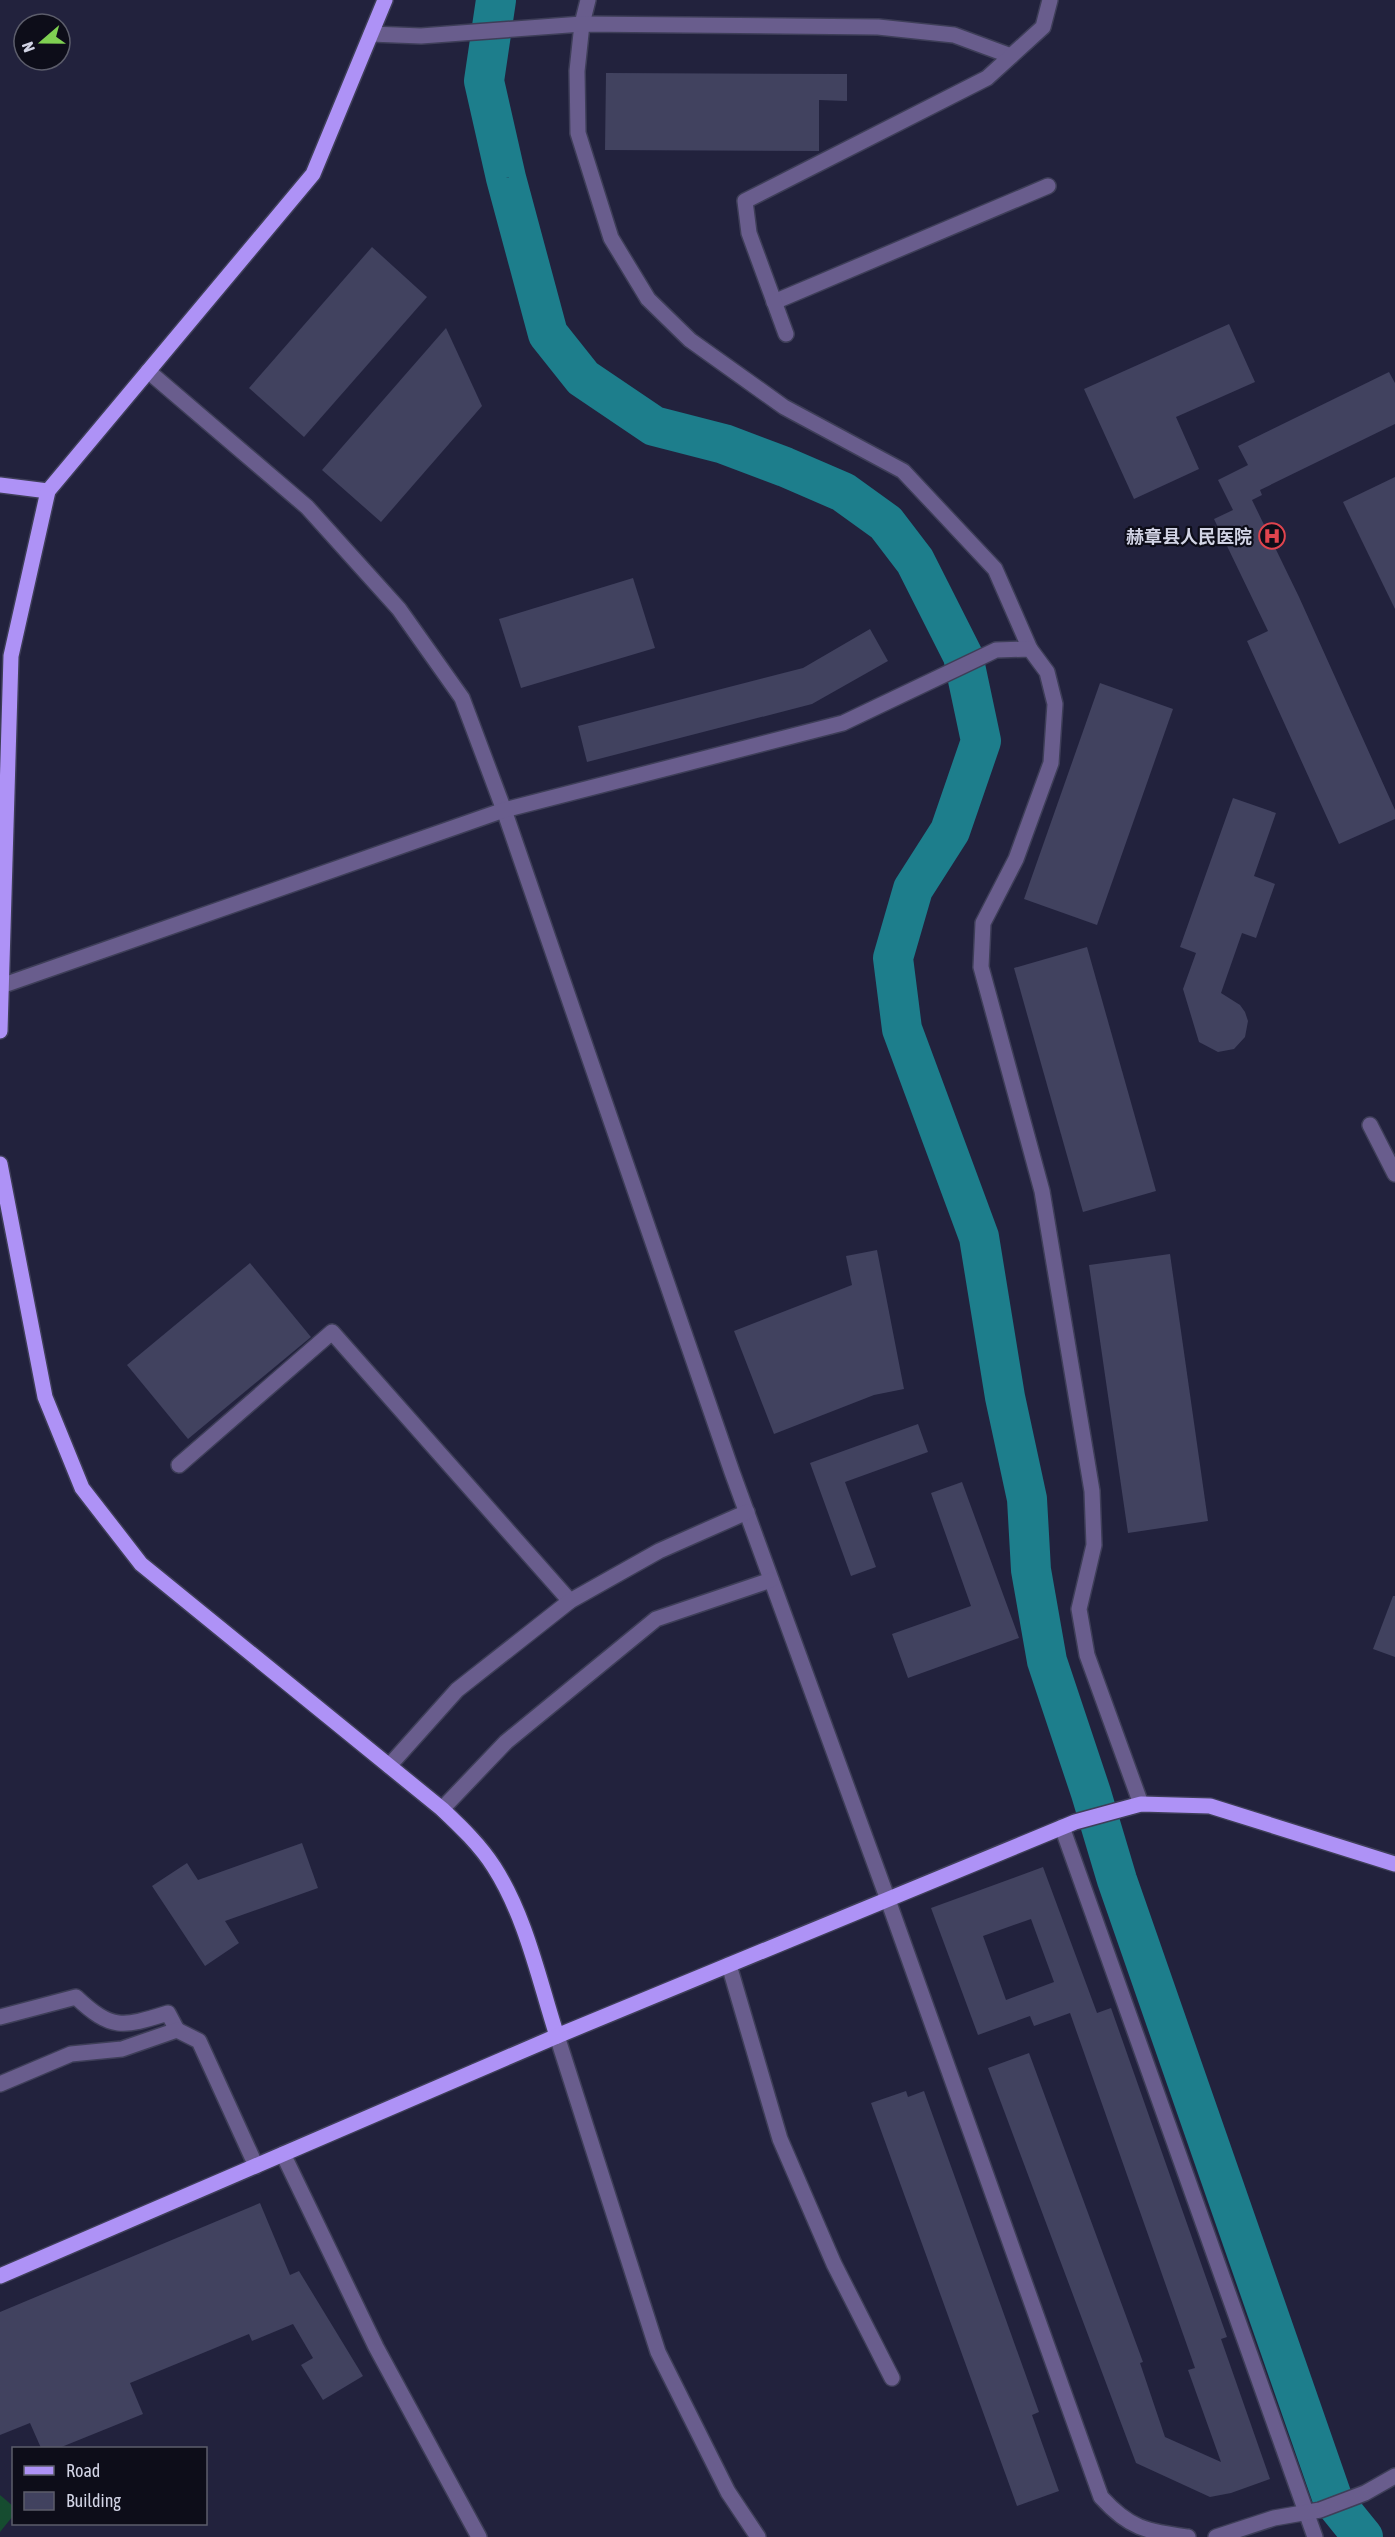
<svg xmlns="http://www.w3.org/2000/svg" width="1395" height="2537" viewBox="0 0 1395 2537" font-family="'Asap Condensed','Noto Sans SC',sans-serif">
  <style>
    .green { fill: #164c30 }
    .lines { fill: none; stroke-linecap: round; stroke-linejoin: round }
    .river { stroke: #1d7e8c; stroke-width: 40 }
    .building { fill: #41425f; fill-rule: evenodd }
    .minor-casing { stroke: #3e3e58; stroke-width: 18 }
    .major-casing { stroke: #3e3e58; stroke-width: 18 }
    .minor { stroke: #695d8d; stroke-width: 15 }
    .major { stroke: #ae92f6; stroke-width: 15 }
    .labels { text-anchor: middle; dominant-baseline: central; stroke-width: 4.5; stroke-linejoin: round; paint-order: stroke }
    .poi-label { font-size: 18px; font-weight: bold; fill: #d2d4e5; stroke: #0d0d19; text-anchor: end }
  </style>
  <rect width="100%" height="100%" fill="#22223d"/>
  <path class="green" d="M0 2495 13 2506V2516L0 2532Z"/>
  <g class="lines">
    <path class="river" d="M496 0 484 81 506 178 548 334 583 378 654 426 724 444 785 467 843 492 886 523 915 561 963 656 981 741 950 831 913 889 893 958 902 1029 979 1237 1005 1397 1027 1499 1031 1570 1047 1661 1091 1793 1117 1880 1333 2500 1363 2537"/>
  </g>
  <g class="building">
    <path d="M606 73 847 74V101L819 100V151L605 150Z"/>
    <path d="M372 247 427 297 304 437 249 388Z"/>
    <path d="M1229 324 1255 382 1176 417 1199 469 1134 499 1084 389Z"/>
    <path d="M446 328 482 406 381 522 322 470Z"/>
    <path d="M1389 372 1395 383V424L1260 490 1262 495 1252 500 1299 597 1395 810V819L1339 844 1247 641 1268 631 1214 519 1233 510 1218 480 1248 465 1238 446Z"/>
    <path d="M1395 477V609L1343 502Z"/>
    <path d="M633 578 655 648 521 688 499 619Z"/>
    <path d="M870 629 888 661 812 704 587 762 578 726 803 668Z"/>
    <path d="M1100 683 1173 709 1097 925 1024 899Z"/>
    <path d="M1233 798 1276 813 1254 876 1275 884 1256 938 1242 933 1221 993 1240 1005 1245 1012 1248 1021 1245 1037 1234 1049 1218 1052 1199 1042 1183 989 1196 953 1180 947Z"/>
    <path d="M1087 947 1156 1191 1083 1212 1014 968Z"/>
    <path d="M877 1250 904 1389 874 1395 774 1434 734 1331 852 1285 846 1256Z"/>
    <path d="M1170 1254 1208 1521 1128 1533 1089 1265Z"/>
    <path d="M250 1263 311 1337 188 1439 127 1365Z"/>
    <path d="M918 1424 928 1452 845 1482 876 1567 851 1576 810 1463Z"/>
    <path d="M962 1482 1019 1638 908 1678 892 1634 971 1606 931 1493Z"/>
    <path d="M1393 1596H1395V1657L1373 1649Z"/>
    <path d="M302 1843 318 1888 225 1921 239 1943 205 1966 152 1886 187 1863 198 1880Z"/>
    <path d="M1043 1867 1097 2013 1111 2008 1227 2337 1221 2339 1270 2479 1231 2493 1210 2497 1136 2463 988 2068 1029 2053 1143 2362 1140 2363 1165 2437 1221 2462 1188 2370 1195 2368 1070 2013 1034 2026 1030 2016 978 2035 931 1908ZM1031 1919 1054 1982 1006 2000 983 1936Z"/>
    <path d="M906 2091 908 2097 924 2091 1039 2412 1032 2415 1059 2491 1017 2506 871 2103Z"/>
    <path d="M260 2203 290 2275 299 2271 363 2376 323 2400 301 2365 313 2358 293 2324 252 2341 249 2334 130 2383 143 2414 59 2448H41L30 2423 0 2435V2312Z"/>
  </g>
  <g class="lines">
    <g class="minor-casing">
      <g id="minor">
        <path d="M588 0 582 24 577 71 578 133 611 238 648 299 690 340 784 407 903 471 995 569 1030 649"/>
        <path d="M371 34 421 36 582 24 878 27 954 35 1011 56"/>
        <path d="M774 302 1048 186"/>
        <path d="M786 334 749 233 745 201 987 78 1043 27 1050 0"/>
        <path d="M148 371 307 507 399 609 462 698 504 810 732 1472 888 1900 1101 2497C1130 2529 1146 2531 1188 2537"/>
        <path d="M1 986 504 810 843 723 996 650 1030 649 1047 672 1055 704 1051 763 1016 859 983 923 981 967 1042 1191 1092 1491 1094 1545 1079 1609 1087 1655 1141 1804"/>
        <path d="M1370 1125 1395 1174"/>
        <path d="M179 1465 332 1332 570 1601"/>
        <path d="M389 1766 457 1690 570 1601 659 1551 747 1512"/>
        <path d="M442 1809 506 1742 656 1619 771 1580"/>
        <path d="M1062 1827 1315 2537"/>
        <path d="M729 1965 780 2139 834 2264 892 2378"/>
        <path d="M0 2017 76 1997C112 2031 123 2027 168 2013L177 2030"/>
        <path d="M557 2036 658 2352 728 2492 758 2537"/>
        <path d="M0 2084 71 2054 122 2049 177 2030 199 2041 256 2166"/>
        <path d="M283 2154 376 2347 479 2537"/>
        <path d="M1216 2537 1274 2518 1320 2510 1365 2493 1395 2476"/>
      </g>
    </g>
    <g class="major-casing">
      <g id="major">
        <path d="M0 485 48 491"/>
        <path d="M0 1031 11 656 48 491 313 174 385 0"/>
        <path d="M0 1164 45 1397 82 1488 141 1564 442 1809C461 1827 480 1845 494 1867 526 1917 539 1980 557 2036"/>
        <path d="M0 2276 557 2036 1075 1822 1141 1804 1210 1806 1395 1864"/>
      </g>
    </g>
    <use href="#minor" class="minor"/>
    <use href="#major" class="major"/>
  </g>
  <defs>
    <g id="hospital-ring" transform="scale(1.35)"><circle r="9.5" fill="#0d0d19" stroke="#e0444e" stroke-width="1.5"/><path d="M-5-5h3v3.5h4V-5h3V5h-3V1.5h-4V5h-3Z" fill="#e0444e"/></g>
  </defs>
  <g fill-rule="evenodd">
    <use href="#hospital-ring" x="1272" y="536"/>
  </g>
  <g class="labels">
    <g class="poi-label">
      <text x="1252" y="536">赫章县人民医院</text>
    </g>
  </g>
  <rect x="12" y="2447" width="195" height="78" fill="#0d0d19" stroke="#5c5d6b" stroke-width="1.5"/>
  <rect x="24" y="2466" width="30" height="9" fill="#ae92f6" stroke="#5c5d6b" stroke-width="1.5"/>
  <text x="66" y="2477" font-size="18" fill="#d2d4e5">Road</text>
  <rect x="24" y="2492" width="30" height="18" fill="#41425f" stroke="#5c5d6b" stroke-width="1.5"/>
  <text x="66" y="2507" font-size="18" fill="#d2d4e5">Building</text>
  <g transform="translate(42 42) rotate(250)"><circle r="28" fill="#0d0d19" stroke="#5c5d6b" stroke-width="1.5"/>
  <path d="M0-4.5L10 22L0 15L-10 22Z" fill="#7fd052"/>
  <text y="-9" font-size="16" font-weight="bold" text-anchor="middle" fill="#d2d4e5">N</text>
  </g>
</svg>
